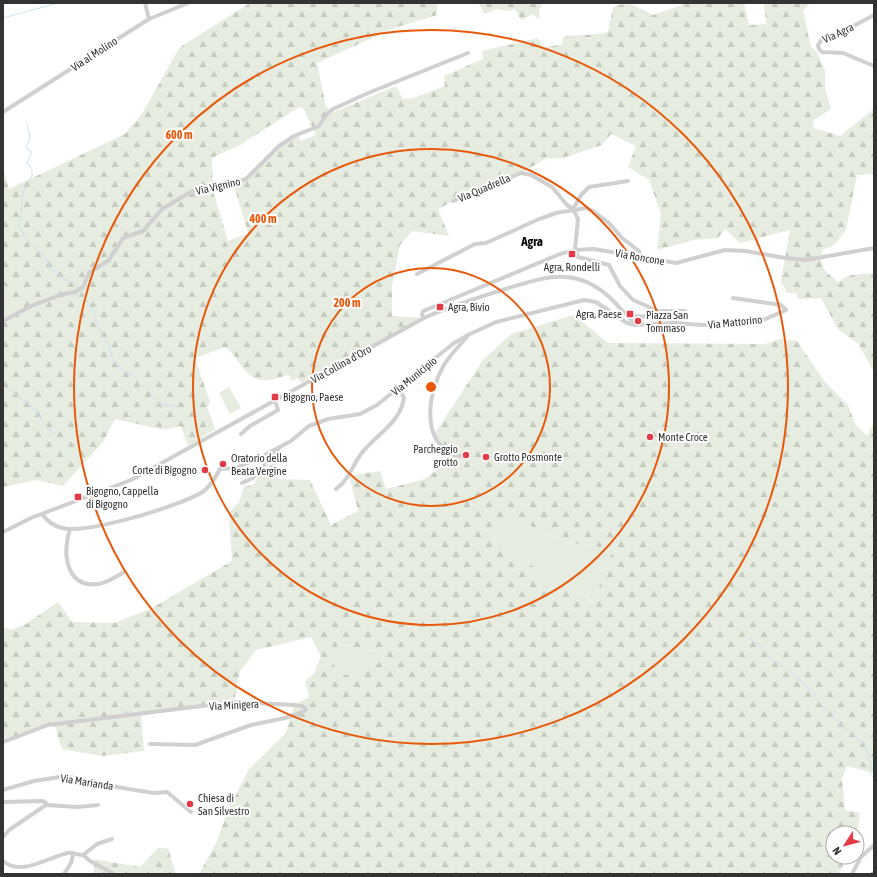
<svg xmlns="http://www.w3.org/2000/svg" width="877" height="877" viewBox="0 0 877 877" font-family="'Asap Condensed',sans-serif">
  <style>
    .green { fill: #e6ecdf }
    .forest { fill: url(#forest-firs); fill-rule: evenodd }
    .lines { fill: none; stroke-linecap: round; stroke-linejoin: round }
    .stream { stroke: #cfe2ee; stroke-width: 1 }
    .minor { stroke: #d0d0d0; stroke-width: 4 }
    .major { stroke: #ababab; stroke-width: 5 }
    .ring { fill: none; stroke: #e8590c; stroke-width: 2 }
    .poi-dot { fill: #e63946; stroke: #fff; stroke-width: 1.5 }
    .labels { text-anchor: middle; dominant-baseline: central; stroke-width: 4; stroke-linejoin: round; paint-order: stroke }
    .street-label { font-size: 11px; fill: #333; stroke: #fff }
    .poi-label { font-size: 11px; fill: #333; stroke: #fff; text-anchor: start }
    .quarter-label { font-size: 13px; font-weight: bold; fill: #000; stroke: #fff }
    .centre { fill: #e8590c; stroke: #fff; stroke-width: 2 }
    .ring-label { font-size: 12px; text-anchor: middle; font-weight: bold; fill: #e8590c; stroke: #fff; stroke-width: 4; stroke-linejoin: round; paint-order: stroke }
  </style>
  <defs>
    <pattern id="forest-firs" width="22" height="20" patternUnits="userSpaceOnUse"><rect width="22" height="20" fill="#e6ecdf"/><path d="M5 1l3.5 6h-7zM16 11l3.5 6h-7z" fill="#c6cbc0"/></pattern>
  </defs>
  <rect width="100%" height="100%" fill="#fff"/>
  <g class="green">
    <path d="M3 283 22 311 3 321Z"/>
    <path d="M229 387 241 408 230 414 219 393Z"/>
    <path d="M506 515 568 543 594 545 612 553 594 603 577 591H561L547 586 533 566 493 542Z"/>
    <path d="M338 644 377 651 384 659 361 673 337 676 333 662Z"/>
  </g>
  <g class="forest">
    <path d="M250 3H437V15L394 28 317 63 326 107 334 112 396 86 403 99 414 98 445 86 444 76 483 59 482 51 538 38 543 47 562 45 563 37C578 34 593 36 608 32L613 7C628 0 640 8 653 15L687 3H744L749 25 766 24 764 3H810L803 11 811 47 817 52 825 71V88L831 109 813 121 814 128 840 136 874 109V174L857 175 846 230 834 245 822 250C819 268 825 271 838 282 846 274 863 273 874 274V372L858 344 838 329 821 298 799 299 796 293H787L781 281 790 230 740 243 725 229 718 238 694 240 657 250 661 214 649 180 628 167 636 146 611 134 602 145 563 158H547L521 173 471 192 438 209 449 236 412 231 400 245 392 286V316L424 318 301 383 298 378 292 381 289 375C282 376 269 382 261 380 243 377 239 356 225 347L195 358 210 402 207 407 215 429 188 446 181 426 164 430 115 419 103 442 63 486 36 480 3 487V321L22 311 3 283V168L9 189 125 134 142 114 179 48ZM299 107 303 108 316 135 301 141 298 134 279 146 246 179 233 182 248 233 228 241 213 191 212 158 240 145Z"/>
    <path d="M479 3H543L539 10V19L532 14 522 20 519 17 515 9 508 11 497 9 484 14Z"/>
    <path d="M574 315 608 343 765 344 780 339 797 341 825 382 848 405 855 424 867 436 874 422V773L847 766 842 779 845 810 860 813 857 835V833H833V857H847L839 874H199L217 841 227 813 249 769 286 733 294 705 309 697 305 681 314 674 321 656 311 637 256 650 240 671 234 702 141 714 144 751 103 756 62 749 55 727 48 725 3 742V627L11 630 26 624 58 602 72 622 114 623 152 608 232 561 229 513 239 502 244 487 254 484 258 476 276 461 277 479 310 480 331 525 358 511 349 476 380 471 386 489 425 479 451 459 435 433 483 360 511 334ZM506 515 568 543 594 545 612 553 593 603 577 591H561L547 586 533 566 493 542ZM338 644 377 651 384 659 361 673 338 676 333 662Z"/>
    <path d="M158 848H168L176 874H94V859L140 867Z"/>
  </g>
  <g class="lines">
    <g class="stream">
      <path d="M3 18 58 3"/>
      <path d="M27 124 30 138 26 148 32 152 27 163 32 169V176L23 192 19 227 31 244 46 258 50 268 64 279 72 282 79 289"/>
      <path d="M81 291 93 311 98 327 109 345 113 361 126 374H132L154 397 157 403 178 407"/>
      <path d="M6 387 33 408 50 431 55 433"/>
      <path d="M748 638 762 646 771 660 779 663 801 681 813 693 821 705 832 714 834 719 865 745 871 766 870 774 874 778"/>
    </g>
    <g class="minor">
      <path d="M145 3 149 19"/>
      <path d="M874 15 846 30 822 39 818 45 819 49 822 52 843 53 874 66"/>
      <path d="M3 112 149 19 188 3"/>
      <path d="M453 201 521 173 531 175 552 187 567 205 573 209 578 219 575 250 578 257 609 265 620 286 633 300 663 313 653 317 636 316 635 325"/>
      <path d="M573 209 581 195 589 187 628 181"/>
      <path d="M417 274 475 244 486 243 537 220 556 213 586 208 593 211 609 223 622 238 639 251 640 256"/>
      <path d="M662 311H685"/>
      <path d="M663 313 675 321"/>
      <path d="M424 318 422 315 423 311 438 305 560 254 575 250 594 249 676 263 725 250 746 251 785 258 806 260 874 248"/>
      <path d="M3 321 31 306 63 294 75 292 83 287 89 273 109 260 123 238 143 231 162 209 194 190 218 188 246 179 279 146 294 136 319 126 327 114 333 109 368 93 468 53"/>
      <path d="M241 434 250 426 278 410 275 401"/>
      <path d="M466 458C461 456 456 455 451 453 420 437 429 390 444 365 450 355 459 346 467 337"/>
      <path d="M242 483 253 478 279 448"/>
      <path d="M336 489C349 480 352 466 361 454 375 435 400 424 404 398L399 388"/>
      <path d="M42 514C47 521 54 526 62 528 87 534 182 506 204 491 211 485 216 477 220 469L236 468 259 458 291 441 309 426 328 419 360 414 377 405 454 343 470 334 496 322 584 300 596 302 627 323 635 325 675 323 703 325 761 321 786 310 781 305 733 298"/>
      <path d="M70 529C62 551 65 588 98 584 107 583 116 577 124 572"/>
      <path d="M3 532 31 518 131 480 424 318C448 307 474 299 499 291 547 276 581 263 619 307 624 313 630 318 635 325"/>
      <path d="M3 742 48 725 234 702 294 705 302 706 306 709 303 712 285 718 251 725 195 745 150 744"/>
      <path d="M3 790 34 781 66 776 99 784 153 793 167 792 191 812"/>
      <path d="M3 802 43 801 46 803V805L9 830 3 837"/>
      <path d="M46 805 78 807 98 805"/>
      <path d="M112 839 97 844 83 855 90 861 114 874"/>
      <path d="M3 861C21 877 48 857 68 853 72 852 78 855 83 855"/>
      <path d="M64 874 71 863 73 855"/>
      <path d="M852 874 861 857 874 845"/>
    </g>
    <path class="major" d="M873 874H874"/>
  </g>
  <g class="ring">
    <circle cx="431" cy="387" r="119"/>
    <circle cx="431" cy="387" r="238"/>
    <circle cx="431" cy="387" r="357"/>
  </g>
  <g class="poi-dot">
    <rect x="568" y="250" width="8" height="8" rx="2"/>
    <rect x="436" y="303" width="8" height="8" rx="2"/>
    <rect x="626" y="310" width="8" height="8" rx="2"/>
    <circle cx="638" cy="321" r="4"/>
    <rect x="271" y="393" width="8" height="8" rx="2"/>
    <circle cx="650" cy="437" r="4"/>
    <circle cx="466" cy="455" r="4"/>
    <circle cx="486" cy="457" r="4"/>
    <circle cx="223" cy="464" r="4"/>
    <circle cx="205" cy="470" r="4"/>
    <rect x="74" y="493" width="8" height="8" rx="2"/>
    <circle cx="190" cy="804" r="4"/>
  </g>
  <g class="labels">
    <g class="street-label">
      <text transform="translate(838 33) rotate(-25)">Via Agra</text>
      <text transform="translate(94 54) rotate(-33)">Via al Molino</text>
      <text transform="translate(218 186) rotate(-13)">Via Vignino</text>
      <text transform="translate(484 188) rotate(-23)">Via Quadrella</text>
      <text transform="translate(640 257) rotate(10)">Via Roncone</text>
      <text transform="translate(735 322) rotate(-6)">Via Mattorino</text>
      <text transform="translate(341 364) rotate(-29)">Via Collina d'Oro</text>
      <text transform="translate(414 376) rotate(-39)">Via Municipio</text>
      <text transform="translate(234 705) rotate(-3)">Via Minigera</text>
      <text transform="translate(87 782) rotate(9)">Via Marianda</text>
    </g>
    <g class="poi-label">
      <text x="572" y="267" text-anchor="middle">Agra, Rondelli</text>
      <text x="448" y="307">Agra, Bivio</text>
      <text x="622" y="314" text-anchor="end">Agra, Paese</text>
      <text x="646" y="315">Piazza San<tspan x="646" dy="13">Tommaso</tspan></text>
      <text x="283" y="397">Bigogno, Paese</text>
      <text x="658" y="437">Monte Croce</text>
      <text x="458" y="449" text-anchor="end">Parcheggio<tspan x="458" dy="13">grotto</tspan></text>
      <text x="494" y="457">Grotto Posmonte</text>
      <text x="231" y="458">Oratorio della<tspan x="231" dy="13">Beata Vergine</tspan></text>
      <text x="197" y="470" text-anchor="end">Corte di Bigogno</text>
      <text x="86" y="491">Bigogno, Cappella<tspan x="86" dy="13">di Bigogno</tspan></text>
      <text x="198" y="798">Chiesa di<tspan x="198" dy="13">San Silvestro</tspan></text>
    </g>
    <g class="quarter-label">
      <text x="532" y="241">Agra</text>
    </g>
  </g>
  <circle cx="431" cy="387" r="6" class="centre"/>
  <g class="ring-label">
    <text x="179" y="139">600 m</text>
    <text x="263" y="223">400 m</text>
    <text x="347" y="307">200 m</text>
  </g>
  <rect width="877" height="877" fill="none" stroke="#333333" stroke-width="8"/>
  <g transform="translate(845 845) rotate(234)"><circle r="19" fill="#ffffff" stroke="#adadad"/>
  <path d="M0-3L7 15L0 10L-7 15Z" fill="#e63946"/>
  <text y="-6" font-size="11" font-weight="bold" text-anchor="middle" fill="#333333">N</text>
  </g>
</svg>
